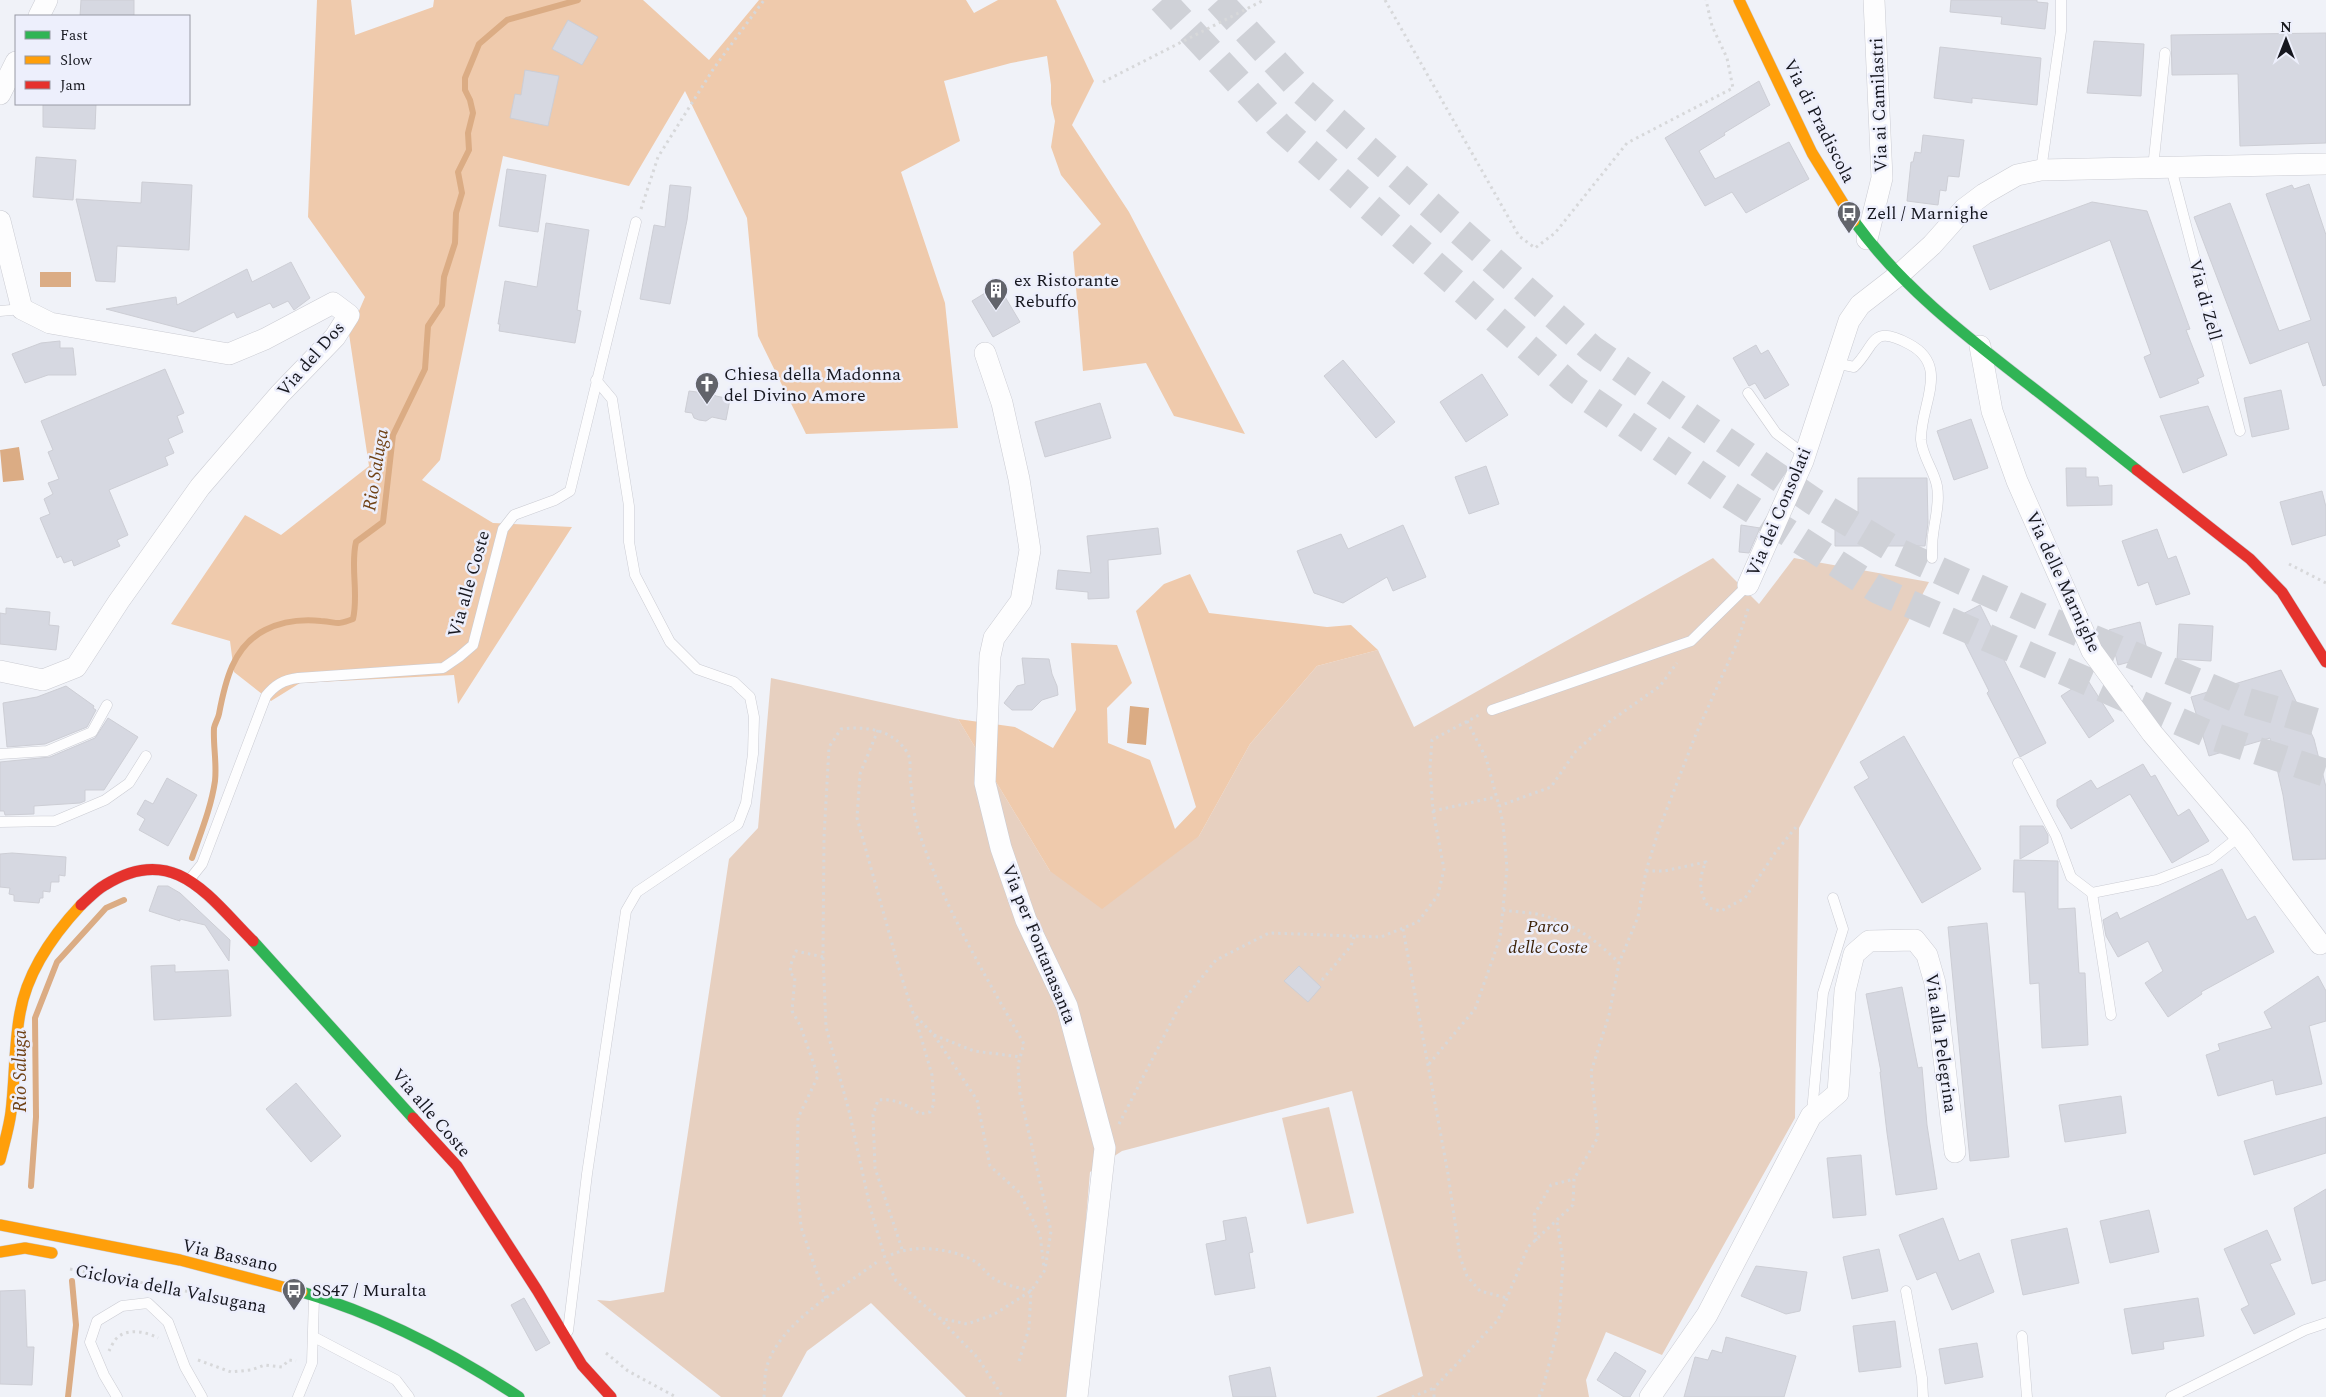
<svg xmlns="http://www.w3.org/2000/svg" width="2326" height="1397" viewBox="0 0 2326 1397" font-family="Spectral,serif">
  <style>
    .green { fill: #e7d0c0 }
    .forest { fill: #efcaac }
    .water { fill: #dbac84 }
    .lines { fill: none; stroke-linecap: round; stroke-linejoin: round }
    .stream { stroke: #dbac84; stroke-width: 6 }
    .building { fill: #d6d8e1; stroke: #cdced5 }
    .highway-tunnel { stroke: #cfd1d7; stroke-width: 28; stroke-dasharray: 28 14; stroke-linecap: butt }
    .lane-casing { stroke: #cbccd3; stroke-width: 11 }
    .street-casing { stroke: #cbccd3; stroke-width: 22 }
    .fast-casing { stroke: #cbccd3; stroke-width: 12 }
    .slow-casing { stroke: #cbccd3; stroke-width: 12 }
    .jam-casing { stroke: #cbccd3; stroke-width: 12 }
    .path { stroke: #d7d8da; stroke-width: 3; stroke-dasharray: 2.5 4; stroke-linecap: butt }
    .lane { stroke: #fdfdfe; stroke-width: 10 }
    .street { stroke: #fdfdfe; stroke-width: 21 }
    .fast { stroke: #30b455; stroke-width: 11 }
    .slow { stroke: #ff9f0a; stroke-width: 11 }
    .jam { stroke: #e5322d; stroke-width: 11 }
    .labels { text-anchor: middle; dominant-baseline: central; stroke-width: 5; stroke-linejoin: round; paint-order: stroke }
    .street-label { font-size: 18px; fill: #16171f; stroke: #edeffc }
    .poi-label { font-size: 18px; fill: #16171f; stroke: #edeffc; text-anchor: start }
    .park-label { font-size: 18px; font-style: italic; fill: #3d2207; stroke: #edeffc }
    .water-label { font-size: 19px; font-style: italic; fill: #704216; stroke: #edeffc }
  </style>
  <rect width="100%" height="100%" fill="#f0f2f8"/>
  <g class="green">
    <path d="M1713 558 1759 604 1794 558 1929 582 1799 828 1795 1118 1662 1355 1606 1332 1586 1380 1589 1397H1376L1423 1376 1352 1091 1122 1151 1090 1172 1071 1397H966L871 1303 807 1351 782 1397H721L597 1300 610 1301 664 1292 729 859 758 828 771 678 958 719 1050 871 1199 836 1250 744 1317 666 1378 650 1414 727Z"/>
    <path d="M1329 1107 1354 1213 1307 1224 1282 1118Z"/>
  </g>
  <g class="forest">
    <path d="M317 0H351L355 35 433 7 434 0H643L709 60 759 0H966L974 13 998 0H1056L1094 81 1072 125 1129 212 1245 434 1174 416 1146 363 1083 371 1073 252 1101 224 1061 175 1051 147 1055 121 1051 104V85L1047 56 1011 63 944 81 960 141 901 172 945 303 958 428 806 434 758 336 747 218 685 91 629 186 503 156 440 460 422 480 493 523 572 527 458 704 454 675 300 683 271 701 234 672 230 641 171 624 245 515 281 535 369 466 349 334 365 297 308 217Z"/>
    <path d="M1190 574 1209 613 1327 627 1351 625 1378 650 1317 666 1250 744 1199 836 1102 909 1050 871 958 719 1015 727 1053 748 1076 710 1071 643 1117 645 1132 683 1107 708 1108 743 1150 760 1175 829 1196 807 1136 611 1164 584Z"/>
  </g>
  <g class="water">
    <rect x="40" y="272" width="31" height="15"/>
    <path d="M19 447 24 480 3 482 0 450Z"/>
    <path d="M1130 706 1149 708 1146 745 1127 743Z"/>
  </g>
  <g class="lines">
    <g class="stream">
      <path d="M192 858C201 832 211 808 215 781 217 763 213 746 214 728 215 723 218 719 219 714 225 682 233 646 265 630 281 622 302 619 321 621 338 622 335 626 353 619 359 593 350 567 356 542L383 522 393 435 425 369 428 326 442 305 444 277 455 243 456 213 462 193 458 172 469 150 468 133 473 113 470 100 465 90V78L479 44 507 20 578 0"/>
      <path d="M31 1186 36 1117 35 1018 57 962 106 908 124 900"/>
      <path d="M68 1397 76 1325 72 1281"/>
    </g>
  </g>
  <g class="building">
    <path d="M81 0H134V16H80Z"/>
    <path d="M1951 0H2037V2L2048 3 2045 29 2001 24 2002 17 1950 12Z"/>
    <path d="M568 20 598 37 582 65 552 49Z"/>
    <path d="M2326 33V143L2240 146 2238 74 2172 75 2171 35Z"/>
    <path d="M2094 41 2144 44 2141 96 2087 93Z"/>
    <path d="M1940 47 2041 58 2037 105 1972 98V103L1934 98Z"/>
    <path d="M525 70 559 76 548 126 510 118 515 94 521 95Z"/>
    <path d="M1759 81 1770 105 1724 133 1725 135 1699 151 1715 179 1789 142 1809 179 1746 213 1732 192 1705 206 1665 138Z"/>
    <path d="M43 104H96L95 129 43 127Z"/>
    <path d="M1923 135 1964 140 1959 177 1948 176 1946 191 1940 190 1938 205 1907 201 1911 162H1913L1915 152 1921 153Z"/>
    <path d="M36 157 76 160 73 200 33 197Z"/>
    <path d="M507 169 546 175 538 232 499 226Z"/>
    <path d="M142 182 192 185 189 250 117 246 115 282 96 281 76 199 141 203Z"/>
    <path d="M2309 184 2326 235V385L2323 386 2308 342 2250 364 2194 217 2230 203 2279 331 2311 320 2266 194 2292 185 2294 189Z"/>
    <path d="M670 185 691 187 687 220 670 304 640 299 654 225 665 227Z"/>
    <path d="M2092 202 2147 211 2190 329 2186 330 2204 376 2197 379 2199 383 2160 398 2144 357 2151 354 2110 240 1990 290 1973 246Z"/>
    <path d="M546 223 589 230 577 310 581 311 575 343 499 331 500 324H498L505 281 537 287Z"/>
    <path d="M291 262 310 298 294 310 288 301 273 308 270 303 237 318 234 312 194 332 106 309 176 297 177 305 247 269 252 282Z"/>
    <path d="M998 285 1020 322 993 337 972 301Z"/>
    <path d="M60 341V348H73L76 375H48L25 383 12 354 41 343Z"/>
    <path d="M1756 345 1761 354 1768 350 1789 385 1765 399 1755 383 1749 386 1733 358Z"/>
    <path d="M1343 360 1395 422 1376 438 1324 376Z"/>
    <path d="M165 369 184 413 177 416 183 432 168 439 174 453 165 457 168 465 109 490 128 535 117 540 120 546 74 566 72 560 64 563 61 556 57 558 40 518 50 514 44 499 53 494 48 483 59 479 48 452 53 450 41 421Z"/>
    <path d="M1482 374 1508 415 1466 442 1440 402Z"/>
    <path d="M700 390H707L716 396 730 399 726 420 712 417 706 421 699 420 694 418 692 413 685 412 689 391 697 392Z"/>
    <path d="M2281 390 2289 429 2252 437 2244 398Z"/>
    <path d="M1100 403 1111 438 1045 457 1035 422Z"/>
    <path d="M2208 406 2227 455 2183 473 2160 416Z"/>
    <path d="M1971 419 1988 468 1954 480 1937 431Z"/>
    <path d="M1486 466 1499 504 1469 514 1455 477Z"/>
    <path d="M2066 468H2086V477H2098L2099 486 2112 485V505L2067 506Z"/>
    <path d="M1858 478H1927L1928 523 1925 546H1835V512H1858Z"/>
    <path d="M2322 491 2326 507V535L2292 545 2280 502Z"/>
    <path d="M1403 525 1426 577 1393 591 1387 577 1343 603 1314 593 1297 551 1341 534 1348 549Z"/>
    <path d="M1741 525 1760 528 1749 553 1739 552Z"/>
    <path d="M1158 528 1161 554 1108 560 1109 598 1088 599V592L1056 589 1058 570 1091 573 1087 536Z"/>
    <path d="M2157 529 2168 559 2176 556 2190 594 2156 605 2148 582 2138 586 2122 541Z"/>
    <path d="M1980 605 2007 659 2004 660 2046 743 2020 757 1987 693 1989 691 1953 619Z"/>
    <path d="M6 608 50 612 49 625 59 626 56 650 0 644V613L6 614Z"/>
    <path d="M2140 622 2149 657 2118 665 2109 630Z"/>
    <path d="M2179 624 2213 626 2211 661 2177 659Z"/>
    <path d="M1022 658 1049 659 1052 674 1057 686 1058 695 1042 700 1032 710H1012L1004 703 1017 686 1025 684Z"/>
    <path d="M2281 670 2314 739 2326 787V859L2293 860 2283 795 2270 738 2209 756 2191 697Z"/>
    <path d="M2087 679 2114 721 2089 738 2061 696Z"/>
    <path d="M66 686 94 706 93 708 96 710 87 727 45 744 7 747 3 703 37 697Z"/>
    <path d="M108 718 138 737 104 790H85V801L80 803 34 806V814L5 815 4 811H0V762L50 757 95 738Z"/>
    <path d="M1904 736 1981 869 1922 903 1854 787 1869 778 1860 762Z"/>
    <path d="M2143 764 2151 777 2155 775 2178 816 2189 809 2209 841 2172 863 2130 794 2071 829 2057 806V800L2091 780 2097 789Z"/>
    <path d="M167 778 197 795 168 846 139 830 145 819 137 814 145 800 153 804Z"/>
    <path d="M2020 826H2043L2048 835V843L2020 859Z"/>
    <path d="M12 853 66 857 65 876 59 875V882H51L50 892 43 891V898H40L39 903 14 901V895L9 894 10 888 0 887V854Z"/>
    <path d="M2014 860 2058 861V909L2075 908 2079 973H2085L2088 1045 2042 1048 2039 983 2030 984 2025 892H2013Z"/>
    <path d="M2222 869 2247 920 2255 916 2274 952 2201 992 2202 994 2168 1017 2145 983 2163 971 2148 941 2118 957 2106 936 2103 920 2117 912 2120 919Z"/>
    <path d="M158 886H168L180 893 230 940 229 961 205 925 180 919V921L149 911Z"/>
    <path d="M1987 923 2009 1157 1970 1161 1948 927Z"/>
    <path d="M175 965V972L228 970 231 1016 154 1020 151 966Z"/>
    <path d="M1299 966 1321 987 1308 1002 1284 981Z"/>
    <path d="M2318 976 2326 991V1021L2309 1026 2322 1084 2276 1095 2273 1080 2218 1096 2206 1055 2220 1050 2218 1044 2272 1028 2264 1012Z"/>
    <path d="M1902 987 1918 1068 1922 1067 1927 1125 1937 1189 1896 1195 1887 1133 1880 1072H1881L1866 994Z"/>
    <path d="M296 1083 341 1136 311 1162 266 1109Z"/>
    <path d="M2121 1096 2126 1133 2065 1142 2059 1105Z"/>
    <path d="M2326 1117V1153L2254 1175 2244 1141Z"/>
    <path d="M1861 1155 1866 1215 1833 1218 1827 1158Z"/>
    <path d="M2326 1189V1280L2312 1284 2294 1208Z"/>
    <path d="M2149 1210 2159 1252 2110 1263 2100 1221Z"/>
    <path d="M1246 1217 1253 1252 1249 1253 1255 1288 1215 1295 1206 1244 1226 1240 1223 1221Z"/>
    <path d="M1943 1218 1959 1261 1979 1253 1994 1292 1952 1310 1936 1272 1917 1280 1899 1235Z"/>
    <path d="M2067 1228 2079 1283 2023 1295 2011 1240Z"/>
    <path d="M2267 1230 2281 1260 2270 1264 2295 1314 2254 1334 2241 1309 2249 1305 2224 1249Z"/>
    <path d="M1879 1249 1888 1291 1852 1299 1843 1257Z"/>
    <path d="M1756 1266 1807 1272 1800 1311 1786 1314 1741 1296Z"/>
    <path d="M25 1290 27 1347H34L32 1385 0 1384V1291Z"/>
    <path d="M524 1298 550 1343 536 1351 511 1305Z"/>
    <path d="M2198 1298 2204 1336 2163 1342 2164 1349 2132 1354 2124 1309Z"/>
    <path d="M1895 1321 1901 1367 1859 1372 1853 1326Z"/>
    <path d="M1726 1337 1796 1356 1784 1397H1684L1695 1357 1708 1360 1712 1350 1722 1353Z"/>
    <path d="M1977 1343 1983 1377 1945 1384 1939 1349Z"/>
    <path d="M1615 1352 1646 1371 1630 1397H1624L1597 1380Z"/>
    <path d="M1270 1367 1276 1397H1233L1229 1376Z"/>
  </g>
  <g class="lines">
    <g class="highway-tunnel">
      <path d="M1162 0 1281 128 1572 387 1720 489 1878 590 2215 737 2326 773"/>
      <path d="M1218 0 1301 90 1592 349 1813 501 1898 552 2051 621 2235 698 2326 725"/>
    </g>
    <g class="lane-casing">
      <g id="lane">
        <path d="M2153 168 2165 53"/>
        <path d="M2171 168 2240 431"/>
        <path d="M2041 170 2061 31V0"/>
        <path d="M0 311 22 309"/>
        <path d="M1835 363 1854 367C1876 346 1870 323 1909 344 1951 366 1920 405 1921 440 1922 456 1934 470 1937 486 1940 503 1935 518 1933 535 1932 542 1932 550 1932 558"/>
        <path d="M1748 393 1776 433 1805 455"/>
        <path d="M1492 710 1691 641 1748 585"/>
        <path d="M0 754 47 751 92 732 107 705"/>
        <path d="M2018 763 2056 836 2071 877 2092 893 2157 880 2211 859 2240 836"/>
        <path d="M0 822 55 821 105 800 129 783 146 756"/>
        <path d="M190 879 202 864 266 696C275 685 283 680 298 678L443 668 459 657 473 645 503 529 514 515 555 500 570 491 636 222"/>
        <path d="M2092 893 2111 1015"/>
        <path d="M1812 1112 1823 993 1843 929 1833 898"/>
        <path d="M1906 1291 1922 1378 1923 1397"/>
        <path d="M568 1331 587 1174 626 911 637 892 738 824 746 803 753 754 754 717 750 697 734 682 697 669 670 642 635 575 629 542V506L612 399 596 380"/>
        <path d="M2022 1336 2027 1397"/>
        <path d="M314 1337 396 1380 409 1397"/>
        <path d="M117 1397 104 1375 90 1342 97 1321 122 1306 148 1303 168 1322 185 1367 202 1397"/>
        <path d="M298 1397 312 1363 314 1298"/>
        <path d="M2171 1397 2305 1330 2326 1323"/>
      </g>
    </g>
    <g class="street-casing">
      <g id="street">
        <path d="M39 16 47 0"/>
        <path d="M0 94 16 62"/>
        <path d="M0 221 22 309 50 323 229 354 265 339 333 303 349 315 335 337 280 394 200 487 119 601 76 667 43 680 0 671"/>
        <path d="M1867 239 1882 178 1874 0"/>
        <path d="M1980 346 1992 411 2017 481 2092 651 2152 733 2240 836 2320 944"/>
        <path d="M985 353 1002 403 1019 479 1030 550 1021 601 994 638 990 656 985 783 1001 848 1026 920 1067 1006 1105 1148 1077 1397"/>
        <path d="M1748 585 1803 461 1849 321 1860 305 1900 274 1932 245 1964 209 1984 194 2017 175 2041 170 2326 164"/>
        <path d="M1650 1397 1707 1315 1811 1116 1838 1093 1845 991 1854 954 1869 941 1915 940 1927 955 1935 983 1955 1152"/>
      </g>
    </g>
    <g class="fast-casing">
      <g id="fast">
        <path d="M1854 221C1900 285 1962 333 2024 381 2062 410 2099 440 2137 470"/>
        <path d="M253 941 413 1118"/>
        <path d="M302 1292C380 1315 451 1352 519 1397"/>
      </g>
    </g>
    <g class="slow-casing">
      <g id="slow">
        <path d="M1739 0 1812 153 1854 221"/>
        <path d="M0 1160C4 1144 9 1128 11 1112 15 1079 14 1045 20 1013 27 972 53 935 81 905"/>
        <path d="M0 1225 180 1260 302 1292"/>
        <path d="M0 1252 25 1248 52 1253"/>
      </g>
    </g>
    <g class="jam-casing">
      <g id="jam">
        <path d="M2137 470 2250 559 2282 592 2326 662"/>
        <path d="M81 905C89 898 96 890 105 885 174 842 208 896 253 941"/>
        <path d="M413 1118 457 1166 537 1290 582 1365 611 1397"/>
      </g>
    </g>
    <g class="path">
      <path d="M1385 0 1519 236 1535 248 1555 233 1627 143 1733 88 1727 58 1712 26 1706 0"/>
      <path d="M1103 82 1264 0"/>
      <path d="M641 209 658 157 714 68 764 0"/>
      <path d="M2289 564 2326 583"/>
      <path d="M1467 721 1486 758 1499 806"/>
      <path d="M878 730 860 774 857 818 900 972 913 1013 934 1035 977 1100 990 1166 1020 1193 1040 1235 1044 1267"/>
      <path d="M1433 811 1496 797"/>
      <path d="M1646 871H1664L1706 862C1698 879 1699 892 1709 908L1721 911 1745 898 1775 853 1796 827"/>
      <path d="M1503 910C1515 912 1529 912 1541 915 1571 922 1598 941 1619 963"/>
      <path d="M1403 929 1448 1174 1460 1257 1467 1276 1480 1291 1507 1298"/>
      <path d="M823 957 796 951 791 964 790 973 795 977 792 1011 800 1025 818 1076 798 1118 797 1179 801 1227 826 1299"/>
      <path d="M1322 980 1351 946 1354 937"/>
      <path d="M934 1035 974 1051 1021 1057"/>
      <path d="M1429 1064 1475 1009 1500 938 1507 868 1503 823 1499 806 1551 787 1576 751 1609 722 1660 686 1677 663"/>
      <path d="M1119 1124 1181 1003 1216 960 1269 933 1381 937 1418 922 1438 895 1444 869 1433 811 1430 767 1432 740 1479 715"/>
      <path d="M1536 1241 1534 1215 1551 1185 1574 1179"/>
      <path d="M902 1249 875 1168 873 1115 878 1100C894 1098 907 1105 920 1114L930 1112 934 1104 932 1075 914 1013"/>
      <path d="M891 1255C913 1244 952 1248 974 1261 983 1266 988 1277 998 1281 1008 1286 1021 1288 1031 1291L1029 1328 1018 1365"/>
      <path d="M70 1269 243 1302"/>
      <path d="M939 1318 967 1324 993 1315 1031 1291 1045 1270 1051 1231 1020 1094 1018 1065 1024 1044C985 975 943 906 918 829 913 813 912 793 910 776 910 770 911 759 908 754 894 729 865 726 841 729L829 747 824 837 823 957 826 1027 849 1111 870 1207 885 1258 896 1281 939 1318 978 1358 1003 1397"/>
      <path d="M109 1351C111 1347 114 1340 118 1337 129 1328 147 1332 158 1338"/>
      <path d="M606 1353 628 1371 676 1397"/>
      <path d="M198 1360 231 1372 251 1370 265 1365 282 1367 289 1360 296 1361"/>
      <path d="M764 1397C765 1387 764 1376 767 1366 780 1322 842 1288 877 1262"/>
      <path d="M1412 1397 1434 1388"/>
      <path d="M1434 1397V1388L1498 1320 1528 1247 1573 1205 1574 1179 1598 1137 1591 1072 1609 1015 1619 963 1638 917 1646 871 1659 829 1696 734 1737 643 1749 606"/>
      <path d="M1539 1397 1543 1388 1559 1324 1563 1261 1557 1222"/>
    </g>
    <use href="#lane" class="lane"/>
    <use href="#street" class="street"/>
    <use href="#fast" class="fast"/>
    <use href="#slow" class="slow"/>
    <use href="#jam" class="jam"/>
  </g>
  <defs>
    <g id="bus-pin" transform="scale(1.25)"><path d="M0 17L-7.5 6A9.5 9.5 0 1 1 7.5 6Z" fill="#62646b" stroke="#edeffc"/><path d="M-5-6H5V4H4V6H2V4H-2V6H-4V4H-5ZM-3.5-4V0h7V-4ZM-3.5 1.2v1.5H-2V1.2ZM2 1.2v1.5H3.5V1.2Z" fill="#fff"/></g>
    <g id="building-pin" transform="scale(1.25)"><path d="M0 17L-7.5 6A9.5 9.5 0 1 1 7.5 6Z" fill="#62646b" stroke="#edeffc"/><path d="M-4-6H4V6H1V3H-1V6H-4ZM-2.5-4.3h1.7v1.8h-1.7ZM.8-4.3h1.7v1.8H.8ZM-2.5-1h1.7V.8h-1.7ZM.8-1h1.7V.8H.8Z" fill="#fff"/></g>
    <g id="church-pin" transform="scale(1.25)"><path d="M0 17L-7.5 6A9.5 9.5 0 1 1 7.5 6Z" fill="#62646b" stroke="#edeffc"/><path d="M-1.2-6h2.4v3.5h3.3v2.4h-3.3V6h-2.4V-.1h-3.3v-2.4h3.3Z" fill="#fff"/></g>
  </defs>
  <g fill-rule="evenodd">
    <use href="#bus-pin" x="1849" y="213"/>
    <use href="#building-pin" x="996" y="290"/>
    <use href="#church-pin" x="707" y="384"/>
    <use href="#bus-pin" x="294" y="1290"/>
  </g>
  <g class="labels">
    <g class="street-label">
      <text transform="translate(1879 105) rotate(-92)">Via ai Camilastri</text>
      <text transform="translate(1819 121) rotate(63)">Via di Pradiscola</text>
      <text transform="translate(2205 300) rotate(75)">Via di Zell</text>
      <text transform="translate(311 359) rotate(-49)">Via del Dos</text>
      <text transform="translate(1779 512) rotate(-67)">Via dei Consolati</text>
      <text transform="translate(2063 582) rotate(65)">Via delle Marnighe</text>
      <text transform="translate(469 584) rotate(-74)">Via alle Coste</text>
      <text transform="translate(1039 944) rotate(68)">Via per Fontanasanta</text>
      <text transform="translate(1941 1043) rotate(82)">Via alla Pelegrina</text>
      <text transform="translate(431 1113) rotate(49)">Via alle Coste</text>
      <text transform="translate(230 1256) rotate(13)">Via Bassano</text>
      <text transform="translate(171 1289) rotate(11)">Ciclovia della Valsugana</text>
    </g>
    <g class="poi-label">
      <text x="1866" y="213">Zell / Marnighe</text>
      <text x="1014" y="280">ex Ristorante<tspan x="1014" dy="21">Rebuffo</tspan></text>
      <text x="724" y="374">Chiesa della Madonna<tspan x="724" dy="21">del Divino Amore</tspan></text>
      <text x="312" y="1290">SS47 / Muralta</text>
    </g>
    <g class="park-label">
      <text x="1548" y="926">Parco<tspan x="1548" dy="21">delle Coste</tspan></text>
    </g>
    <g class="water-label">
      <text transform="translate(376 470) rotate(-81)">Rio Saluga</text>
      <text transform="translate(20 1071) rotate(-90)">Rio Saluga</text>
    </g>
  </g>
  <rect x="15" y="15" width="175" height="90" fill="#edeffc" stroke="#9799a4"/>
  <rect x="25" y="31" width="25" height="8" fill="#30b455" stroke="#9799a4"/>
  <text x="60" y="40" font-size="15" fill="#16171f">Fast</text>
  <rect x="25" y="56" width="25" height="8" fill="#ff9f0a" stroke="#9799a4"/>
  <text x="60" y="65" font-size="15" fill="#16171f">Slow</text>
  <rect x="25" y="81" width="25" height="8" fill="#e5322d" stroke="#9799a4"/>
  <text x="60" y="90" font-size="15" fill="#16171f">Jam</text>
  <g transform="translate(2286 40)" stroke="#edeffc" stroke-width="4" paint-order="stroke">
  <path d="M0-4L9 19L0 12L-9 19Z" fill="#16171f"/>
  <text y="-8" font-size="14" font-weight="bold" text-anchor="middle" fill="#16171f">N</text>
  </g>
</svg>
